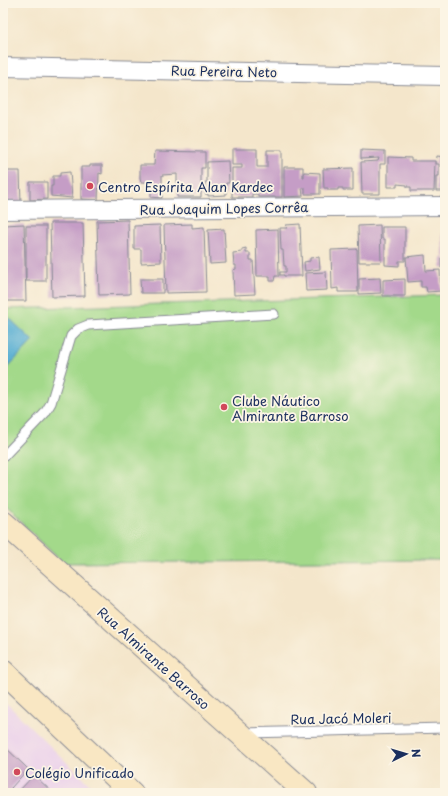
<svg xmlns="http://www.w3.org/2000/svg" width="448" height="796" viewBox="0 0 448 796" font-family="'Playpen Sans',sans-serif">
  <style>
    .built { fill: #ebd1eb }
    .green { fill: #a3d98a; stroke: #5f8474 }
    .water { fill: #56aed3; stroke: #386e98 }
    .building { fill: #c59dc6 }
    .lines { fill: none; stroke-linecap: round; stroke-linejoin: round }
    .lane-casing { stroke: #888a94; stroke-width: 11 }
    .street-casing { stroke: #888a94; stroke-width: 20 }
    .secondary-casing { stroke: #888a94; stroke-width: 24 }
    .lane { stroke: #fff; stroke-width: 9 }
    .street { stroke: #fff; stroke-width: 18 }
    .secondary { stroke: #f9e7c3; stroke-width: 22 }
    .poi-dot { fill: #d1495b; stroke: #fcf5e5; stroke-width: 1.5 }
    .labels { text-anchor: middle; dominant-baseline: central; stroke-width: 3.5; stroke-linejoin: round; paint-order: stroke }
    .street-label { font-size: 13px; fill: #1b2f5e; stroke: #fcf5e5 }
    .poi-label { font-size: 13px; fill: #1b2f5e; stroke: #fcf5e5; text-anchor: start }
  </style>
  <rect width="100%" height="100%" fill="#fcf5e5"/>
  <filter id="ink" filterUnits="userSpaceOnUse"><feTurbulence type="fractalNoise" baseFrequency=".025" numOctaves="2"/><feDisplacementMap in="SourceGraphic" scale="8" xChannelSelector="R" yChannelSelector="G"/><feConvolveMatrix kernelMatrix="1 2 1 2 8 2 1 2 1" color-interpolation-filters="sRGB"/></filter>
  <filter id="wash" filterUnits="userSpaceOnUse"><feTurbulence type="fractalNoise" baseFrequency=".012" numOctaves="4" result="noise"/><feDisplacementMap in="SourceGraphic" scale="16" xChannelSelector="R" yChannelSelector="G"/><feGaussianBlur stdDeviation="0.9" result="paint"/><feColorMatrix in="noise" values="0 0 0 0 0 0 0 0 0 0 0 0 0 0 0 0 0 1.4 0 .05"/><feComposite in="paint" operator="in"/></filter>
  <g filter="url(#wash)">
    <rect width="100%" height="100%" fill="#f4e6cb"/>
    <path class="built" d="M3 700 98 793H3Z"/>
    <path class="green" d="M445 295V560L63 563 3 505V309Z"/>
    <path class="water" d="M4 313 33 341 3 372V314Z"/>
    <g id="blocks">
      <g class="building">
        <path d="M232 149H257V167H267V150H282V197H258V194H252V197H232V168H242V165H232Z"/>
        <path d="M361 150 385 151V164H380V194H362L361 162 378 161 379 158 361 159Z"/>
        <path d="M155 151 205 152V168H201V197H177V174L162 175V198L151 197V182H141L140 178V165H154Z"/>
        <path d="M437 156 445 157V191H436V176H439V164H436Z"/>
        <path d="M388 157 411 158V161H435L434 191H411V187H407V185L397 184V187H388Z"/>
        <path d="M228 161 229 183H226V195L208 196V194H205V182H207V162Z"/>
        <path d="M90 165H102V174L99 173 98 200 81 199V167H90Z"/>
        <path d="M284 167H303V177H304V172L320 173V194H305V188H302L303 196 284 197Z"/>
        <path d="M353 168V190H343V188H338V190H328V188H324L323 169Z"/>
        <path d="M3 171H20L21 204H3Z"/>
        <path d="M70 172 72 198 51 196V186H53V176H60V173Z"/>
        <path d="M30 182H47V199L30 200Z"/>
        <path d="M128 220 130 294 99 295 97 221Z"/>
        <path d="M50 223H83L85 296 52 297Z"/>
        <path d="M445 223V268H441V258H443L442 224Z"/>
        <path d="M24 224 26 301H5L4 225Z"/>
        <path d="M192 224V228L204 227 206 292 166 293 164 225Z"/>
        <path d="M300 224 302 276H284V275H280V272H286V266H284L283 250H281L280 228H287L286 225Z"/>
        <path d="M160 225 161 262 141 263V249H134V226Z"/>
        <path d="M380 225 381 262H359L358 226Z"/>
        <rect x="26" y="226" width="20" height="55"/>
        <path d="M382 227H405V261H399V266L385 265V239H382Z"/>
        <path d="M224 229 226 263 210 264 208 230Z"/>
        <path d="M278 229 279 276H275L274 281H270V276H257L256 230Z"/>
        <path d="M246 248V253H250V260H253L255 294 234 295 233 270 236 269V265H234L233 253 242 252V249Z"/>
        <path d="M357 249 358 292H338V288L332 289 331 250Z"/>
        <path d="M425 255 426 271 440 270 441 291 427 292 426 287H421V281L408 282 406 257Z"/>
        <path d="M319 257 320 269 305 271 304 262 310 261V258Z"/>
        <path d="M326 272 327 290 306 291 305 273Z"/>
        <path d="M380 278 381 293 359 294V279Z"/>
        <path d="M140 279H163V293H141Z"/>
        <path d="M405 279V296H383V280Z"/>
        <path d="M3 745 28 769 11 788 16 793H3Z"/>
        <path d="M34 775 53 793H17Z"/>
      </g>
    </g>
  </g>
  <g filter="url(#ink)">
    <use href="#blocks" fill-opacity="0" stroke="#888a94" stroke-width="1"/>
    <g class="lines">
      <g class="lane-casing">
        <g id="lane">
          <path d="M3 457 45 413 51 403 71 336 78 329 88 325 274 314"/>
          <path d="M244 733 445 728"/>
        </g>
      </g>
      <g class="street-casing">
        <g id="street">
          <path d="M3 67 445 76"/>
          <path d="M3 210 445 206"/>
        </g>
      </g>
      <g class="secondary-casing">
        <g id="secondary">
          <path d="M3 522 306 793"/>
          <path d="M3 671 132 793"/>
        </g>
      </g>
      <use href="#lane" class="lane"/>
      <use href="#street" class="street"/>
      <use href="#secondary" class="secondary"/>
    </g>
  </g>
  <g class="poi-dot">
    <circle cx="90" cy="186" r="4"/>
    <circle cx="224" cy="407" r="4"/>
    <circle cx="17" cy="772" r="4"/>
  </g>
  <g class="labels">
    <g class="street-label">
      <text transform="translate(224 71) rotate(1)">Rua Pereira Neto</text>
      <text transform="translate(224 208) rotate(-1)">Rua Joaquim Lopes Corrêa</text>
      <text transform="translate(154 658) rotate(42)">Rua Almirante Barroso</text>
      <text transform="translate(341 718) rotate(-1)">Rua Jacó Moleri</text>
    </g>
    <g class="poi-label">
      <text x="98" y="186">Centro Espírita Alan Kardec</text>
      <text x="232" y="400">Clube Náutico<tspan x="232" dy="15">Almirante Barroso</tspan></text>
      <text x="25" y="772">Colégio Unificado</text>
    </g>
  </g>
  <rect width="448" height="796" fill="none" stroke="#fcf5e5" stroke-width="16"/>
  <g transform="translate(406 754) rotate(85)" stroke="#fcf5e5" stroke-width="3" paint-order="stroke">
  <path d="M0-3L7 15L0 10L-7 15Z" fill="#1b2f5e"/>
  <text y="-6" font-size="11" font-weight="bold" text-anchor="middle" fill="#1b2f5e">N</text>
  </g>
</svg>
